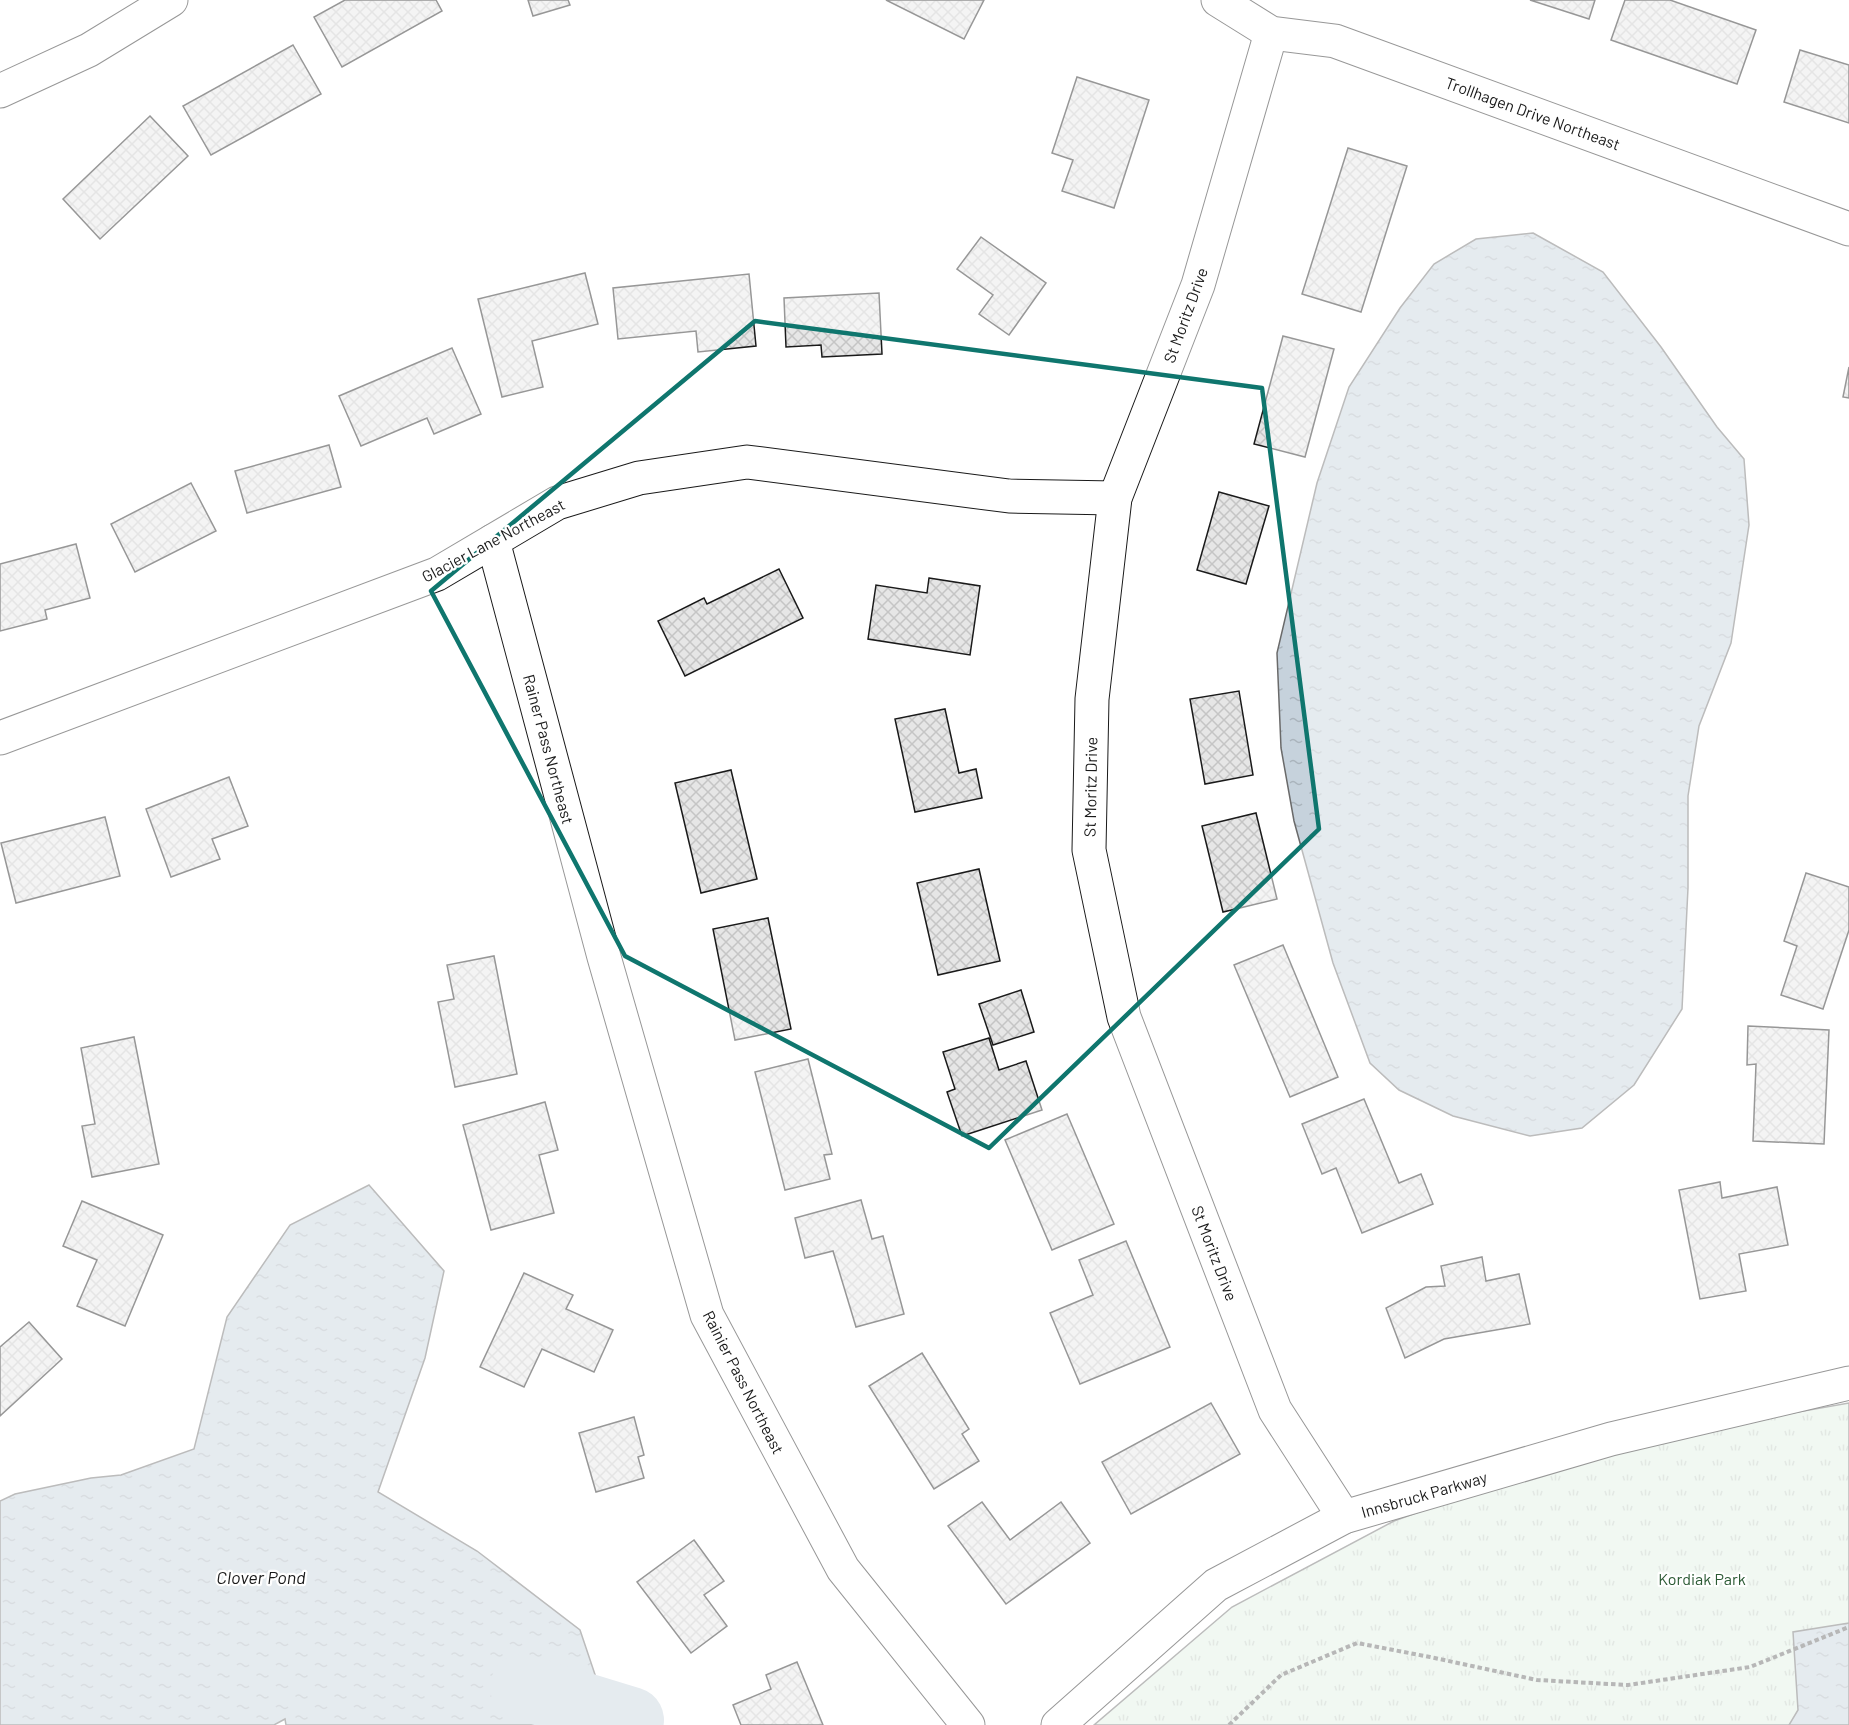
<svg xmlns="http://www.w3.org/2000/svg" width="1849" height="1725" viewBox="0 0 1849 1725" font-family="Barlow,sans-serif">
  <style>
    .park { fill: url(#park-tufts); stroke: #6a6a6a; stroke-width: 1.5 }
    .water { fill: url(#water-ripples); stroke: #6a6a6a; stroke-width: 1.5 }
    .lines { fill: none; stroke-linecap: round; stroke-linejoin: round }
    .river { stroke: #c6d2dc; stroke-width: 66 }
    .building { fill: url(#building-cross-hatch); stroke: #1a1a1a; stroke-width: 1.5 }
    .minor-casing { stroke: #1a1a1a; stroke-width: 35 }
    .path { stroke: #5f5f5f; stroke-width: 4; stroke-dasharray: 4.5 3; stroke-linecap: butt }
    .minor { stroke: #fff; stroke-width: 33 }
    .marked { fill: none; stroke: #0f766e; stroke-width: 4.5; stroke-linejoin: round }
    .labels { text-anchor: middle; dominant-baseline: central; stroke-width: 4.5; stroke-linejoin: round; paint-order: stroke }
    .street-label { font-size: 16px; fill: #1a1a1a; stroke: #fff }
    .park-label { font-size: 16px; fill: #2b5a34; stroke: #fff }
    .water-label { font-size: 18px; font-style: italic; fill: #1a1a1a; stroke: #fff }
  </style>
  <defs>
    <pattern id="park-tufts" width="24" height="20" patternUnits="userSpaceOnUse" patternTransform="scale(1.5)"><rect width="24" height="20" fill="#e0efe3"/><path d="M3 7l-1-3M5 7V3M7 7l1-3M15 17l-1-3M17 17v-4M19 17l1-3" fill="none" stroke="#c0ccc2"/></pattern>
    <pattern id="water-ripples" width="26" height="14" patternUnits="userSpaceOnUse" patternTransform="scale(1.5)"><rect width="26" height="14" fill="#c6d2dc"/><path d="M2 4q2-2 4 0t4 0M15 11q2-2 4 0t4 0" fill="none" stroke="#aab4bc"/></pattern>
    <pattern id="building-cross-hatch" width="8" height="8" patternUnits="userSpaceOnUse" patternTransform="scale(1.5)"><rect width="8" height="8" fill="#e6e6e6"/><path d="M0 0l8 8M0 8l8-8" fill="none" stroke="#c5c5c5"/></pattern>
  </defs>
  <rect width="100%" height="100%" fill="#fff"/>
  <path class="park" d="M1849 1403V1725H1094L1232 1607 1394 1521 1471 1493 1663 1436Z"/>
  <g class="water">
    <path d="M1533 233 1603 272 1661 347 1717 427 1744 459 1749 525 1731 643 1699 726 1688 796V888L1682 1009 1634 1085 1582 1128 1530 1136 1453 1116 1399 1090 1370 1063 1333 963 1294 821 1281 748 1277 653 1317 483 1349 387 1400 308 1434 264 1476 239Z"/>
    <path d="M369 1185 444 1271 425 1358 378 1492 477 1551 580 1630 612 1725H286L285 1719 274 1725H0V1501L15 1494 91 1478 121 1475 194 1449 227 1317 290 1225Z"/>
    <path d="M1849 1623V1725H1789L1798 1710 1793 1632Z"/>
  </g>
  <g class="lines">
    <path class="river" d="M523 1687 631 1720"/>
  </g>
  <g class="building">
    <path d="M345 0H436L442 11 342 67 314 17Z"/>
    <path d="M528 0H568L570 5 533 16Z"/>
    <path d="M886 0H984L964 39Z"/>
    <path d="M1530 0H1595L1589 19Z"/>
    <path d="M1625 0H1670L1756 30 1737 84 1611 40Z"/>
    <path d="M293 45 321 94 211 155 183 106Z"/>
    <path d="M1800 50 1849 65V123L1784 102Z"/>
    <path d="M1077 77 1149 100 1114 208 1062 191 1073 160 1052 153Z"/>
    <path d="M150 116 188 156 100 239 63 199Z"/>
    <path d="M1348 148 1407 166 1361 312 1302 294Z"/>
    <path d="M981 237 1046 283 1009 335 979 314 993 295 957 269Z"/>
    <path d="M585 273 598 324 532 341 543 387 502 397 478 299Z"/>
    <path d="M749 274 756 346 698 352 696 331 618 339 613 288Z"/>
    <path d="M879 293 882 354 822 357 821 345 786 347 784 298Z"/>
    <path d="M1283 336 1334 349 1305 457 1254 444Z"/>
    <path d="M452 348 481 414 434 434 427 418 361 446 339 396Z"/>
    <path d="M1849 367V398L1843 397Z"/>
    <path d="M329 445 341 487 247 513 235 471Z"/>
    <path d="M191 483 216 531 135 572 111 524Z"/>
    <path d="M1219 492 1269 506 1246 584 1197 570Z"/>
    <path d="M76 544 90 598 45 610 47 619 0 631V564Z"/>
    <path d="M779 569 803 618 685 676 658 621 704 598 707 604Z"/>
    <path d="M929 578 980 586 970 655 868 639 876 585 927 593Z"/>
    <path d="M1239 691 1253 775 1205 784 1190 699Z"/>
    <path d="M945 709 959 773 976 769 982 798 915 812 895 719Z"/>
    <path d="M731 770 757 879 701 893 675 783Z"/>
    <path d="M229 777 248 826 212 839 220 859 171 877 146 809Z"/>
    <path d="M1256 813 1277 899 1223 912 1202 826Z"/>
    <path d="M105 817 120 876 16 903 1 843Z"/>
    <path d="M979 869 1000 961 938 975 917 883Z"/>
    <path d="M1806 873 1849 887V930L1823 1009 1781 995 1797 946 1784 941Z"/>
    <path d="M768 918 791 1029 735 1040 713 929Z"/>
    <path d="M1283 945 1338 1077 1290 1097 1234 965Z"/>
    <path d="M494 956 517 1074 455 1087 438 1002 454 999 447 965Z"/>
    <path d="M1021 990 1034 1032 993 1045 979 1004Z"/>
    <path d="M1748 1026 1829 1030 1824 1144 1753 1141 1756 1064 1747 1065Z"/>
    <path d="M134 1037 159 1164 92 1177 82 1126 95 1124 81 1048Z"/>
    <path d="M989 1038 999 1070 1026 1061 1042 1110 962 1136 947 1092 955 1089 943 1052Z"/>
    <path d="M808 1059 832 1154 824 1155 830 1179 785 1190 755 1072Z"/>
    <path d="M1364 1099 1399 1183 1421 1174 1433 1204 1362 1233 1336 1168 1322 1174 1302 1124Z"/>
    <path d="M545 1102 558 1150 539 1155 554 1213 491 1230 463 1125Z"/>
    <path d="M1067 1114 1114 1224 1052 1250 1005 1140Z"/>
    <path d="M1720 1182 1722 1198 1777 1187 1788 1245 1739 1254 1746 1291 1700 1299 1679 1190Z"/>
    <path d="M861 1200 872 1239 883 1236 904 1314 856 1327 833 1251 805 1258 795 1218Z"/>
    <path d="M82 1201 163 1235 125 1326 77 1306 97 1260 63 1246Z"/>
    <path d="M1126 1241 1170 1347 1080 1384 1050 1313 1093 1295 1079 1260Z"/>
    <path d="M1482 1257 1486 1281 1519 1274 1530 1324 1444 1339 1405 1358 1386 1308 1426 1287 1445 1286 1441 1266Z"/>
    <path d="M524 1273 573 1295 566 1309 613 1330 594 1372 542 1349 524 1387 480 1367Z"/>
    <path d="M29 1322 62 1359 0 1416V1347Z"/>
    <path d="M922 1353 969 1429 962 1434 979 1461 934 1489 869 1386Z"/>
    <path d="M1211 1403 1240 1454 1131 1514 1102 1462Z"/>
    <path d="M634 1417 644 1455 638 1457 644 1478 596 1492 579 1433Z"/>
    <path d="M982 1502 1010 1540 1061 1502 1090 1543 1006 1604 948 1526Z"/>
    <path d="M694 1540 724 1581 704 1595 727 1626 691 1653 637 1582Z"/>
    <path d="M797 1662 823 1725H741L733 1705 771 1689 766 1675Z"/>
  </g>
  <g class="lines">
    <g class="minor-casing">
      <g id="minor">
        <path d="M1218 0 1271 33 1335 41 1849 229"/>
        <path d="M1271 33 1198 285 1115 498 1092 699 1089 850 1124 1017 1275 1410 1344 1517"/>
        <path d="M0 91 89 50 171 0"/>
        <path d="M493 541 604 957 707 1315 843 1569 968 1725"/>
        <path d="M0 738 437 574 557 503 639 478 747 462 1009 496 1115 498"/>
        <path d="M1058 1725 1216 1585 1344 1517 1611 1439 1849 1383"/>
      </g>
    </g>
    <path class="path" d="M1229 1725 1281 1675 1357 1643 1430 1657 1537 1680 1628 1685 1750 1667 1849 1627"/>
    <use href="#minor" class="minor"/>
  </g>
  <path d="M0 0H1849V1725H0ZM755 321 1262 388 1319 829 989 1148 625 956 431 591Z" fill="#fff" fill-opacity=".55" fill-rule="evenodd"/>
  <path class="marked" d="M755 321 1262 388 1319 829 989 1148 625 956 431 591Z"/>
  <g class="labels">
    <g class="street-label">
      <text transform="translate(1533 113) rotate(20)">Trollhagen Drive Northeast</text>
      <text transform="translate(1185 315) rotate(-70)">St Moritz Drive</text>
      <text transform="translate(493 540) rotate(-28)">Glacier Lane Northeast</text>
      <text transform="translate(549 749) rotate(75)">Rainer Pass Northeast</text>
      <text transform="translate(1090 787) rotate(-89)">St Moritz Drive</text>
      <text transform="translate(1215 1253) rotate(69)">St Moritz Drive</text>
      <text transform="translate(744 1382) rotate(63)">Rainier Pass Northeast</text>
      <text transform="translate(1424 1494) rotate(-16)">Innsbruck Parkway</text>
    </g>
    <g class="park-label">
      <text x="1702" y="1578">Kordiak Park</text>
    </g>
    <g class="water-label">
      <text x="261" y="1577">Clover Pond</text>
    </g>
  </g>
</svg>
